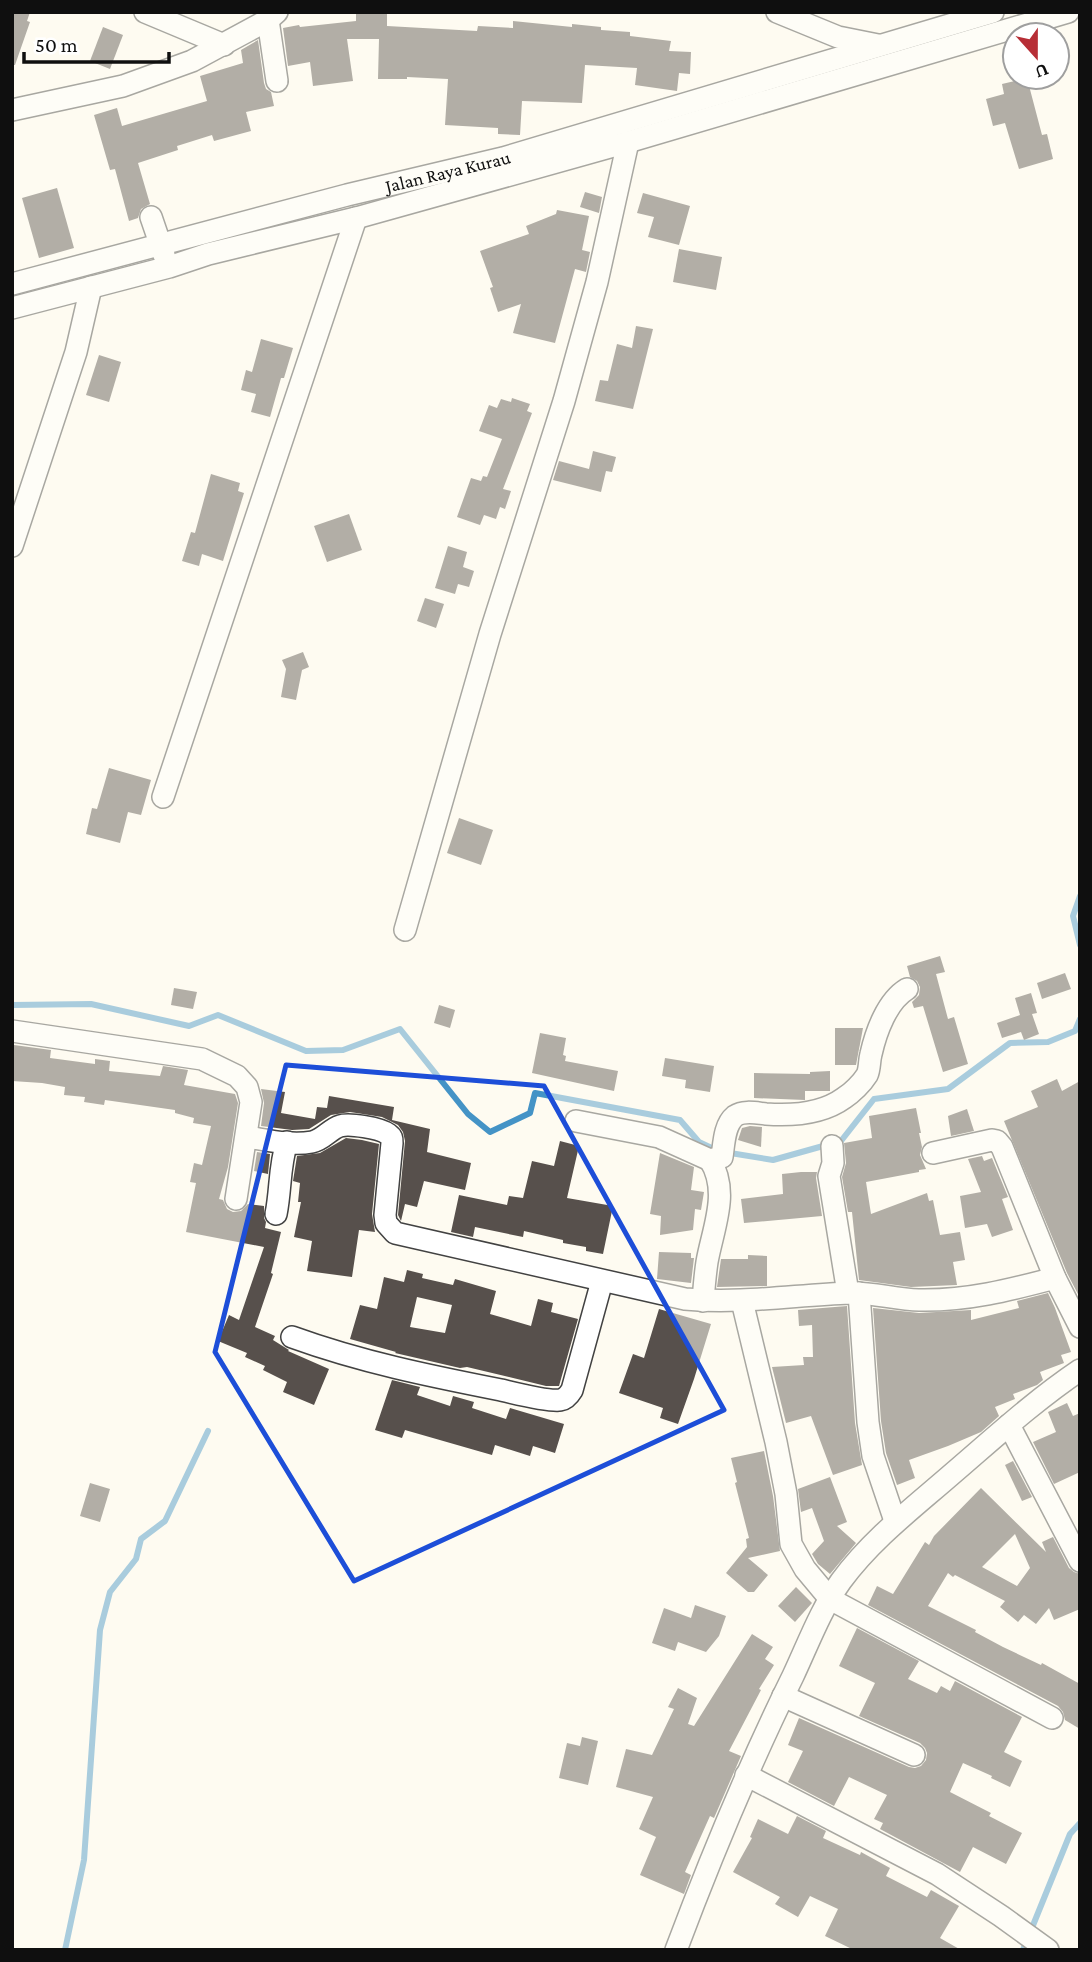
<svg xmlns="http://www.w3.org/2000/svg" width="1092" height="1962" viewBox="0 0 1092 1962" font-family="'Crimson Pro',serif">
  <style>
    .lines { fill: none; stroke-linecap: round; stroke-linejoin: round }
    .stream { stroke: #4493c6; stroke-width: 6 }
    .building { fill: #57504c; fill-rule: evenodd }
    .minor-casing { stroke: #424242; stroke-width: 24 }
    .minor { stroke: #fff; stroke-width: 21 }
    .marked { fill: none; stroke: #1d4ed8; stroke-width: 5; stroke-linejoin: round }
    .labels { text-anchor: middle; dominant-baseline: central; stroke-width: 7; stroke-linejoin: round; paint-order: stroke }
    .street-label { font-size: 19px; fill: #0f0f0f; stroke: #fff }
  </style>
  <rect width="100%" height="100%" fill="#fefbf1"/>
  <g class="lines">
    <g class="stream">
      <path d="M1080 896 1073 916 1080 945"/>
      <path d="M12 1005 91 1004 189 1026 218 1015 306 1051 343 1050 400 1029 468 1114 490 1132 530 1113 535 1093 680 1120 699 1142 718 1151 773 1160 841 1141 874 1099 948 1089 1010 1043 1048 1042 1075 1031 1080 1019"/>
      <path d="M65 1950 84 1860 100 1630 110 1592 136 1559 141 1539 165 1521 208 1431"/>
      <path d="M1023 1950 1070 1834 1080 1823"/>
    </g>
  </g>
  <g class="building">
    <path d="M12 12H30L27 21 30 22 15 65H12Z"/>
    <path d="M356 12H387V26L477 31 478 26 513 28V21L572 27V24L601 27V30L630 32V36L671 41 669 51 691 52 690 74 679 73 677 91 635 85 637 68 585 65 582 103 522 101 520 135 498 134V128L445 125 448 79 407 77V79H378L379 39H347L353 81 313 86 310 62 288 66 283 28 299 25 300 27 356 21Z"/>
    <path d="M103 27 123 35 110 69 90 61Z"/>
    <path d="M258 40 264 83 266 89 271 92 274 106 246 112 251 131 214 141 212 135 177 146 178 150 138 163 150 204 141 209 138 218 129 221 115 169 110 170 94 115 117 108 122 126 207 101 200 76 243 63 241 50Z"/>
    <path d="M1027 78 1042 135 1047 134 1053 159 1019 169 1005 123 993 126 986 99 1004 94 1002 84Z"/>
    <path d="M57 188 74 248 39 258 22 198Z"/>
    <path d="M585 192 602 197 599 213 580 207Z"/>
    <path d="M643 193 690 206 679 245 648 237 654 217 637 213Z"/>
    <path d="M557 210 589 216 582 250 590 252 586 272 575 269 555 343 513 333 521 304 498 312 490 288 493 287 480 251 529 234 526 226 556 214Z"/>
    <path d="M679 249 722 257 716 290 673 282Z"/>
    <path d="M636 326 653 329 633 409 595 401 600 380 608 381 617 344 632 348Z"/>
    <path d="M261 339 293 348 284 378H281L270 417 251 412 256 394 241 390 246 370 252 372Z"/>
    <path d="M99 355 121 362 109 402 86 395Z"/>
    <path d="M512 398 530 404 527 411 532 413 503 489 511 491 505 509 500 507 496 519 484 515 480 525 457 517 471 478 481 481 483 476 487 477 502 439 479 431 489 405 497 408 501 399 511 402Z"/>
    <path d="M593 451 616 457 612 472 606 471 601 492 553 480 559 461 589 469Z"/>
    <path d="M211 474 240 483 238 491 244 493 223 561 202 554 199 566 182 561 191 532 195 533Z"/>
    <path d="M349 514 362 550 327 562 314 526Z"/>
    <path d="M448 546 467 552 463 567 474 571 469 587 458 584 455 594 435 588Z"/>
    <path d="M425 598 444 604 436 628 417 621Z"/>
    <path d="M303 652 309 667 302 670 296 700 281 697 286 669 282 660Z"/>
    <path d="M109 768 151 780 141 815 128 812 120 843 86 834 92 808 97 809Z"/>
    <path d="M459 818 493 830 481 865 447 853Z"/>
    <path d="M940 956 945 972 936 974 948 1019 954 1017 968 1064 943 1072 923 1006 914 1008 912 1002 919 995 920 987 917 981 910 977 907 966Z"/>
    <path d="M1065 973 1071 989 1042 999 1037 983Z"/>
    <path d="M174 988 197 992 193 1009 171 1005Z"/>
    <path d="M1031 993 1037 1013 1032 1014 1039 1034 1024 1040 1021 1032 1002 1038 997 1023 1020 1015 1015 998Z"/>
    <path d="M439 1005 455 1010 450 1028 434 1023Z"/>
    <path d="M835 1028H863L856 1065H835Z"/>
    <path d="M540 1033 566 1038 563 1055 566 1056 565 1061 618 1071 614 1091 532 1073Z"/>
    <path d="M14 1045 51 1050 50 1058 95 1064V1059L110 1061 109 1071 160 1076 163 1066 188 1070 184 1085 235 1094 238 1103 228 1167 219 1199 223 1200 227 1209 233 1212 241 1211 248 1204 264 1206V1218L266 1222 265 1228 281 1232 271 1273 273 1274 255 1327 275 1336 273 1340 289 1350 288 1351 329 1369 314 1405 283 1392 287 1382 263 1370 265 1366 245 1357 247 1353 218 1341 229 1315 239 1320 264 1247 186 1232 196 1183 190 1182 194 1163 202 1165 211 1126 193 1123 194 1118 175 1113V1110L105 1100 104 1105 84 1102 85 1097 64 1095 65 1087 42 1083 12 1081Z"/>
    <path d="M665 1058 714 1066 710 1092 685 1088 686 1080 662 1076Z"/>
    <path d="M830 1071V1091H805V1100L754 1098V1073L810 1074V1072Z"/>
    <path d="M1057 1079 1062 1091 1080 1081V1298L1067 1273 1004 1121 1038 1107 1031 1091Z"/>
    <path d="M261 1089 285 1092 281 1113 315 1119 317 1107 327 1108 329 1096 394 1107 392 1120 430 1129 427 1152 471 1163 465 1190 424 1181 417 1207 405 1204 401 1221 398 1215 405 1141 403 1132 398 1125 382 1117 350 1112 331 1115 309 1129 292 1130 261 1126 264 1103Z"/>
    <path d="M916 1108 921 1133H919L922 1147 920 1155 926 1169 919 1170V1172L866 1182 871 1214 927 1193 929 1201 933 1200 940 1235 960 1232 965 1260 953 1262 957 1285 911 1287 859 1280 852 1212H848L842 1177 846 1163 844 1143 872 1138 869 1116Z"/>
    <path d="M967 1109 974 1131 951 1136 948 1116Z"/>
    <path d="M750 1126 762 1127 761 1147 738 1140 742 1128Z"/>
    <path d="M346 1138 362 1140 379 1144 372 1214 375 1232 359 1230 352 1277 307 1271 312 1241 294 1237 301 1202H298L300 1183 293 1181 297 1156 320 1153Z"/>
    <path d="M560 1141 579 1146 567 1198 613 1206 603 1254 586 1251V1247L563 1243V1240L524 1231 523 1237 475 1227 473 1237 451 1232 459 1195 507 1205 509 1196 523 1198 532 1161 554 1166Z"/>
    <path d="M257 1152 270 1154 268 1174 254 1171Z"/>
    <path d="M660 1153 694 1167 691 1190 704 1192 701 1210 695 1209 693 1230 660 1235 661 1216 650 1214Z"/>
    <path d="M982 1156 984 1161 992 1158 1008 1197 1002 1199 1013 1230 992 1237 987 1224 965 1228 960 1196 981 1192 968 1159Z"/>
    <path d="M801 1172H817L816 1178 822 1216 744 1223 741 1199 783 1194 782 1174Z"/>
    <path d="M659 1252 691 1253V1258H694L691 1283 657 1279Z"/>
    <path d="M748 1255 767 1256V1286L717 1287 721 1259H748Z"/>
    <path d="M407 1270 423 1274 422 1278 453 1285 455 1279 496 1291 490 1314 531 1326 538 1299 553 1303 551 1312 578 1319 559 1386H546L467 1367 460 1368 395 1353 396 1352 350 1339 360 1305 377 1309 384 1277 404 1282ZM417 1297 452 1305 445 1333 410 1327Z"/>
    <path d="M1048 1293 1055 1308 1071 1352 1061 1355 1064 1363 1040 1372 1043 1380 1037 1385 1013 1394 1015 1399 995 1407 999 1416 981 1432 948 1446 909 1460 915 1478 897 1485 886 1453 881 1421 873 1308 919 1313 971 1310V1320L1019 1308 1017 1301Z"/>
    <path d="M847 1306 855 1423 862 1465 833 1475 811 1416 786 1423 772 1367 804 1365 803 1357H813L812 1325 799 1326 798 1310Z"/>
    <path d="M659 1309 711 1324 694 1379 678 1424 660 1418 663 1408 619 1393 633 1354 644 1358Z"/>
    <path d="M392 1380 420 1387 417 1395 450 1406 453 1396 474 1402 472 1408 506 1419 510 1408 564 1424 555 1453 533 1446 530 1456 495 1445 492 1455 405 1430 402 1438 375 1430Z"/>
    <path d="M1067 1403 1073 1416 1080 1413V1472L1054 1484 1033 1442 1056 1432 1048 1412Z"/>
    <path d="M764 1451 773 1496 780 1551 748 1558 768 1575 754 1592H748L726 1573 747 1547 746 1539 749 1538 735 1483 737 1482 731 1458Z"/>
    <path d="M1013 1461 1032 1497 1022 1501 1005 1465Z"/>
    <path d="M830 1477 847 1522 837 1526 856 1543 830 1574 818 1564 812 1554 824 1541 812 1508 801 1512 798 1489Z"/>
    <path d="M90 1483 110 1489 100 1522 80 1516Z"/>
    <path d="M981 1488 1046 1552 1042 1542 1053 1537 1069 1568 1074 1572 1080 1574V1609L1054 1620 1049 1608 1036 1624 1024 1615 1018 1622 1000 1607 1005 1601 955 1575 953 1577 948 1573 928 1606 976 1630 975 1632 1003 1647 1041 1665 1042 1663 1080 1684V1729L1065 1720 1063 1712 1058 1706 868 1605 877 1586 893 1594 925 1542 929 1545 934 1536ZM1015 1534 1030 1568 1017 1586 982 1567Z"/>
    <path d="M796 1587 812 1603 795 1622 778 1606Z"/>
    <path d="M695 1605 726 1616 719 1636 706 1652 678 1642 675 1651 652 1643 664 1608 691 1618Z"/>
    <path d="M857 1628 919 1661 908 1679 937 1693 941 1686 950 1691 955 1681 1022 1717 1004 1752 1022 1761 1010 1787 991 1778 992 1776 963 1763 950 1792 991 1813 989 1816 1022 1833 1006 1864 973 1847 960 1872 880 1829 883 1823 874 1819 887 1795 849 1777 834 1806 788 1782 803 1751 788 1745 799 1718 909 1767 915 1768 921 1766 926 1760 927 1753 925 1748 920 1743 859 1716 875 1683 839 1666Z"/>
    <path d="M752 1634 773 1647 765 1659 774 1665 759 1689 761 1690 729 1751 741 1756 714 1818 710 1816 685 1872 691 1875 684 1894 640 1875 656 1837 639 1829 653 1797 616 1787 626 1749 652 1755 674 1709 668 1707 678 1688 697 1698 688 1724 694 1726Z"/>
    <path d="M582 1737 598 1741 588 1785 559 1778 567 1743 580 1746Z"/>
    <path d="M797 1816 826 1831 823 1838 860 1855 861 1852 890 1868 886 1876 927 1897 931 1890 959 1906 940 1938 961 1950H854L825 1936 838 1909 810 1896 798 1917 775 1904 780 1897 733 1872 752 1838 750 1837 758 1819 788 1834Z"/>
  </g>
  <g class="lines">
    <g class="minor-casing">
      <g id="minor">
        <path d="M145 12 224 45"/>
        <path d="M777 12 838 37 878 45"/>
        <path d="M268 20 277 81"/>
        <path d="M12 110 123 86 192 61 268 20 277 12"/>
        <path d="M151 217 164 255"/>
        <path id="s1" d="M12 284 347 195 503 158 993 12"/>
        <path d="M12 308 169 267 208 254 356 218 628 142 1068 12"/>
        <path d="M12 546 76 352 91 287"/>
        <path d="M163 797 356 218"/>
        <path d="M405 930 490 634 564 401 597 282 628 142"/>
        <path d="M12 1031 202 1059 237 1076 247 1087 251 1102 236 1199"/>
        <path d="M576 1121 659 1137 710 1160 722 1157C724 1144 724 1125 735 1116 744 1110 756 1113 766 1114 793 1116 822 1114 844 1098 852 1093 862 1083 867 1075 870 1069 869 1061 871 1054 876 1032 887 1001 907 989"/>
        <path d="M247 1137C267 1140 291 1146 312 1142 323 1140 330 1129 340 1126 349 1123 380 1128 388 1134 392 1137 392 1138 392 1143L385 1215 386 1223 395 1233 685 1299C741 1304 795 1295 850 1293 873 1292 896 1300 919 1300 967 1301 1010 1290 1055 1278"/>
        <path d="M832 1146 833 1163 829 1176 848 1293"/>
        <path d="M933 1153 992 1140 997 1141 1002 1147 1055 1278 1080 1327"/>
        <path d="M276 1214C281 1190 279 1166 287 1142"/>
        <path d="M859 1293 868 1422 873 1456 895 1521"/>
        <path d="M703 1301C704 1288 705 1275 707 1262 713 1228 730 1192 710 1160"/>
        <path d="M742 1301 776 1442 786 1494 791 1544 805 1569 830 1599 1052 1718"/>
        <path d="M292 1337C361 1362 430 1376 501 1390 514 1393 549 1402 560 1400 566 1399 569 1395 572 1390L602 1281"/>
        <path d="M1009 1425 1080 1561"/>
        <path d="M783 1696 914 1755"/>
        <path d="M746 1775 937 1874 1001 1916 1048 1950"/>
        <path d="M676 1950C711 1857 749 1765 793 1676 808 1644 821 1609 841 1581 872 1539 913 1508 952 1474 994 1438 1034 1401 1080 1370"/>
      </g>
    </g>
    <use href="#minor" class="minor"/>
  </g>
  <path d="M0 0H1092V1962H0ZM286 1065 544 1086 724 1410 354 1581 215 1352Z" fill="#fefbf1" fill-opacity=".55" fill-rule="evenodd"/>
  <path class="marked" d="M286 1065 544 1086 724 1410 354 1581 215 1352Z"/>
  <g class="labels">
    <g class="street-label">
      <text stroke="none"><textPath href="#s1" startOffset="450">Jalan Raya Kurau</textPath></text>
    </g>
  </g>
  <rect width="1092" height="1962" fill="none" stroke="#0f0f0f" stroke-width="28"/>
  <g transform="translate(1036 56) rotate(159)"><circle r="33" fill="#ffffff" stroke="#9f9f9f" stroke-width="2"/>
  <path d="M0-5L12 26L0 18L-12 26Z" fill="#b72e36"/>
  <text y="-10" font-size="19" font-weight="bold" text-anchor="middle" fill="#0f0f0f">U</text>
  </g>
  <path d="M24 52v10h145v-10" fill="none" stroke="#0f0f0f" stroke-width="3.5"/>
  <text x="35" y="52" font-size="21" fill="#0f0f0f" stroke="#ffffff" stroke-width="5" paint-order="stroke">50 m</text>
</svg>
